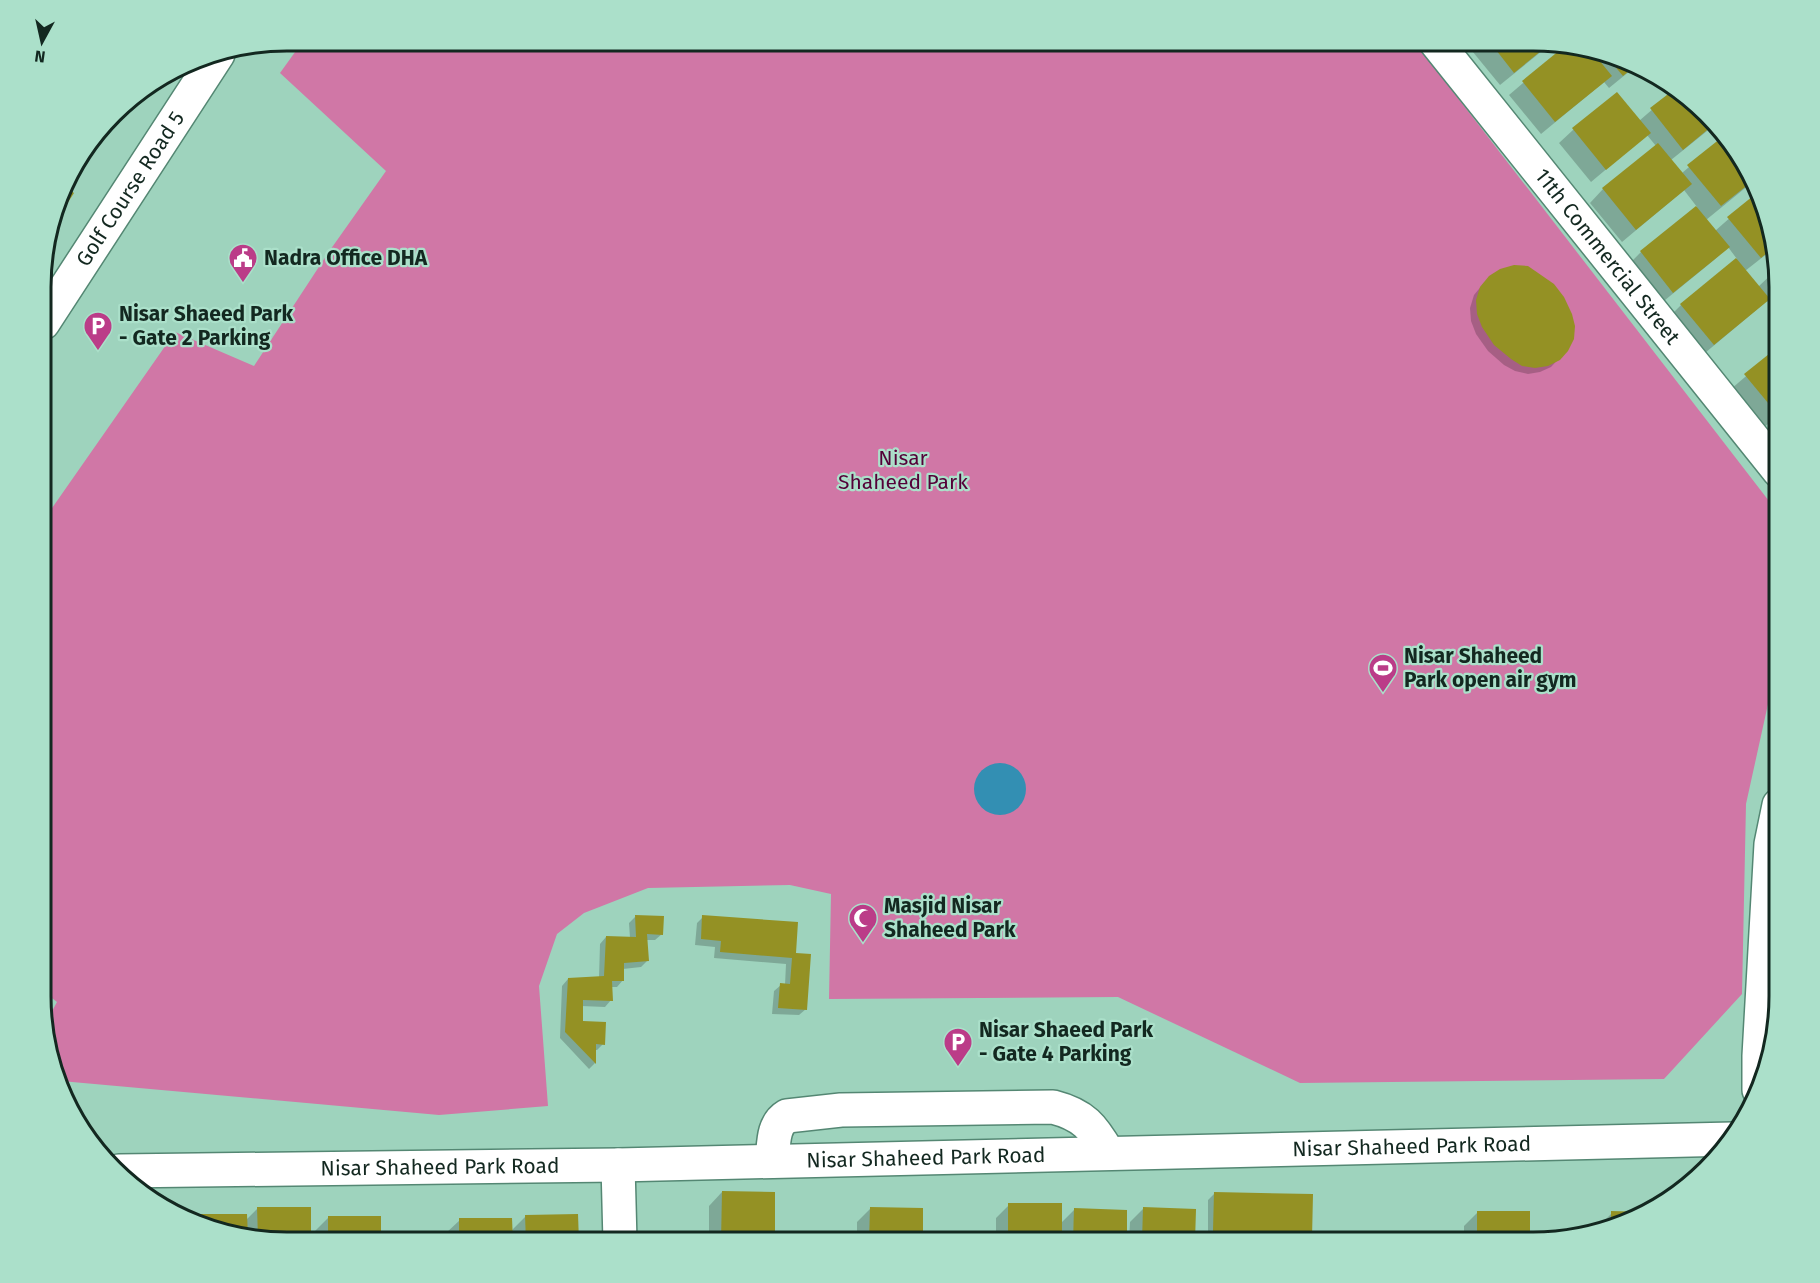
<svg xmlns="http://www.w3.org/2000/svg" width="1820" height="1283" viewBox="0 0 1820 1283" font-family="'Fira Sans',sans-serif">
  <style>
    .green { fill: #d077a6 }
    .water { fill: #338fb3 }
    .shadow { fill: #0003 }
    .building { fill: #949124 }
    .lines { fill: none; stroke-linecap: round; stroke-linejoin: round }
    .minor-casing { stroke: #548773; stroke-width: 36 }
    .minor { stroke: #fff; stroke-width: 33 }
    .labels { text-anchor: middle; dominant-baseline: central; stroke-width: 4.5; stroke-linejoin: round; paint-order: stroke }
    .street-label { font-size: 21px; fill: #132820; stroke: #abe0ca }
    .poi-label { font-size: 21px; font-weight: bold; fill: #132820; stroke: #abe0ca; text-anchor: start }
    .park-label { font-size: 21px; fill: #540038; stroke: #abe0ca }
    .rim { fill: none; stroke: #132820; stroke-width: 3 }
  </style>
  <rect width="100%" height="100%" fill="#9ed3bd"/>
  <path class="green" d="M303 41H1414L1779 514V654L1746 804 1742 994 1664 1079 1300 1083 1118 997 829 999 831 894 790 885 648 888 584 913 557 934 539 986 548 1106 439 1115 61 1081 43 1028 57 1002 43 991V521L175 332 254 366 328 253 386 171 280 73Z"/>
  <circle class="water" cx="1000" cy="789" r="26"/>
  <g class="shadow">
    <path d="M1473 41H1549L1553 42 1500 85 1468 46Z"/>
    <path d="M1568 45 1612 54 1636 66 1609 88 1604 82 1541 134 1509 95Z"/>
    <path d="M1677 88 1683 91 1712 127 1671 160 1682 173 1722 139 1755 180 1706 220 1715 231 1758 193 1773 249 1745 271 1758 287 1778 268 1779 271V316L1767 301 1699 358 1667 319 1681 305 1737 259 1728 247 1714 260 1659 305 1627 266 1641 252 1697 207 1684 190 1622 242 1590 203 1603 189 1656 146 1647 135 1591 182 1559 143 1573 130 1617 94 1639 121Z"/>
    <path d="M99 136 76 171 65 181 66 178Z"/>
    <path d="M1483 284 1567 350 1551 367 1540 372 1528 374 1515 371 1504 365 1488 351 1476 334 1471 321 1470 308 1474 295Z"/>
    <path d="M1779 348V415L1763 428 1731 389Z"/>
    <path d="M635 917 662 934 655 940H646L647 961 641 967 623 969V980L617 987H611V1000L605 1007 581 1006V1022L603 1044 597 1050H594L595 1063 589 1069 560 1038 562 986 568 979 599 978 600 944 606 937 630 938 629 923Z"/>
    <path d="M703 917 794 955 806 1009 799 1015 772 1014 774 991 781 985H785L786 964 714 958 715 947 695 945 697 923Z"/>
    <path d="M722 1192 773 1193V1242H709V1206Z"/>
    <path d="M1215 1193 1311 1238 1306 1242H1216L1217 1237H1208V1200Z"/>
    <path d="M1009 1205 1060 1224 1074 1210 1126 1211 1125 1242H996V1218Z"/>
    <path d="M258 1208H309L310 1242H271L208 1229 190 1220 194 1216 246 1220Z"/>
    <path d="M870 1209 922 1210 921 1242H857V1222Z"/>
    <path d="M1143 1209 1194 1210V1242H1129L1130 1222Z"/>
    <path d="M1528 1212V1242H1464V1226L1477 1213Z"/>
    <path d="M1612 1213H1647L1642 1217 1598 1227Z"/>
    <path d="M577 1215V1242H446V1233L460 1220 511 1231 526 1216Z"/>
    <path d="M380 1217V1242H315V1231L328 1218Z"/>
  </g>
  <g class="building">
    <path d="M1489 41H1549L1552 42 1514 73Z"/>
    <path d="M1566 45 1590 49 1612 76 1555 122 1522 81Z"/>
    <path d="M1603 52 1612 54 1635 66 1623 76Z"/>
    <path d="M1676 88 1683 91 1712 126 1683 150 1650 108Z"/>
    <path d="M1617 92 1651 133 1606 170 1572 128Z"/>
    <path d="M97 137 98 138 77 172 73 169Z"/>
    <path d="M1721 138 1754 180 1721 206 1687 165Z"/>
    <path d="M1658 143 1692 184 1636 230 1602 188Z"/>
    <path d="M64 186 74 193 52 227H51Z"/>
    <path d="M1758 192 1773 248 1761 258 1727 217Z"/>
    <path d="M1696 206 1730 247 1673 293 1640 251Z"/>
    <path d="M1736 258 1770 299 1714 345 1680 304Z"/>
    <path d="M1514 265 1528 266 1554 284 1564 297 1572 314 1575 326 1574 339 1568 351 1560 360 1548 366 1535 368 1522 366 1511 359 1494 345 1482 327 1477 314 1476 300 1480 287 1489 276 1500 269Z"/>
    <path d="M1778 267 1779 271V286L1769 274Z"/>
    <path d="M1779 346V414L1778 415 1744 374Z"/>
    <path d="M635 915 664 916 663 935 647 934 649 961 624 963V981H612L613 1001 583 1000V1021L606 1022 605 1045 596 1044V1064L565 1032 568 978 604 976 606 936 636 937Z"/>
    <path d="M702 915 798 922 796 953 811 954 807 1010 778 1008 780 983 790 984 792 958 720 952 721 941 701 939Z"/>
    <path d="M722 1191 775 1192V1242H721Z"/>
    <path d="M1214 1192 1313 1194 1312 1238H1297V1242H1222V1231H1213Z"/>
    <rect x="1008" y="1203" width="54" height="39"/>
    <path d="M257 1207H311V1242H271L258 1239Z"/>
    <path d="M870 1207 923 1208V1242H869Z"/>
    <path d="M1143 1207 1196 1209 1195 1242H1142Z"/>
    <path d="M1074 1208 1127 1210V1242H1073Z"/>
    <rect x="1477" y="1211" width="53" height="31"/>
    <path d="M1611 1211 1648 1212 1642 1217 1611 1224Z"/>
    <path d="M194 1214H247L248 1237 208 1229 194 1222Z"/>
    <path d="M578 1214 579 1242H526L525 1215Z"/>
    <rect x="328" y="1216" width="53" height="26"/>
    <path d="M459 1218H512L513 1242H459Z"/>
  </g>
  <g class="lines">
    <g class="minor-casing">
      <g id="minor">
        <path id="s1" d="M1435 41 1779 471"/>
        <path id="s2" d="M43 323 218 54"/>
        <path d="M1759 1090V1056L1771 844 1779 805"/>
        <path d="M772 1161C774 1145 772 1125 787 1116L841 1110 1053 1107C1084 1115 1093 1127 1108 1153"/>
        <path d="M618 1165 620 1242"/>
        <path id="s3" d="M119 1171 618 1165 1733 1139"/>
      </g>
    </g>
    <use href="#minor" class="minor"/>
  </g>
  <defs>
    <g id="civic-pin" transform="scale(1.5)"><path d="M0 17L-7.5 6A9.5 9.5 0 1 1 7.5 6Z" fill="#bb3c88" stroke="#abe0ca"/><path d="M-.6-6.5H3V-4.5H.6V-3L4-1V1h2V6H-6V1h2V-1L-.6-3ZM-1.2 2.5V6h2.4V2.5Z" fill="#fff"/></g>
    <g id="parking-pin" transform="scale(1.5)"><path d="M0 17L-7.5 6A9.5 9.5 0 1 1 7.5 6Z" fill="#bb3c88" stroke="#abe0ca"/><path d="M-3.5-5.5H1a3.5 3.5 0 0 1 0 7H-1V5.5H-3.5ZM-1-3.4V-.6H.8a1.4 1.4 0 0 0 0-2.8Z" fill="#fff"/></g>
    <g id="stadium-pin" transform="scale(1.5)"><path d="M0 17L-7.5 6A9.5 9.5 0 1 1 7.5 6Z" fill="#bb3c88" stroke="#abe0ca"/><path d="M0-5a6.5 5 0 1 0 0 10a6.5 5 0 1 0 0-10ZM-3.5-1.8h7v3.6h-7Z" fill="#fff"/></g>
    <g id="mosque-pin" transform="scale(1.5)"><path d="M0 17L-7.5 6A9.5 9.5 0 1 1 7.5 6Z" fill="#bb3c88" stroke="#abe0ca"/><path d="M3.5-4.9A6 6 0 1 0 3.5 4.9A5 5 0 1 1 3.5-4.9Z" fill="#fff"/></g>
  </defs>
  <g fill-rule="evenodd">
    <use href="#civic-pin" x="243" y="258"/>
    <use href="#parking-pin" x="98" y="326"/>
    <use href="#stadium-pin" x="1383" y="668"/>
    <use href="#mosque-pin" x="863" y="918"/>
    <use href="#parking-pin" x="958" y="1042"/>
  </g>
  <g class="labels">
    <g class="street-label">
      <text stroke="none"><textPath href="#s2" startOffset="160">Golf Course Road 5</textPath></text>
      <text stroke="none"><textPath href="#s1" startOffset="276">11th Commercial Street</textPath></text>
      <text stroke="none"><textPath href="#s3" startOffset="1293">Nisar Shaheed Park Road</textPath></text>
      <text stroke="none"><textPath href="#s3" startOffset="807">Nisar Shaheed Park Road</textPath></text>
      <text stroke="none"><textPath href="#s3" startOffset="321">Nisar Shaheed Park Road</textPath></text>
    </g>
    <g class="poi-label">
      <text x="264" y="258">Nadra Office DHA</text>
      <text x="119" y="314">Nisar Shaeed Park<tspan x="119" dy="24">- Gate 2 Parking</tspan></text>
      <text x="1404" y="656">Nisar Shaheed<tspan x="1404" dy="24">Park open air gym</tspan></text>
      <text x="884" y="906">Masjid Nisar<tspan x="884" dy="24">Shaheed Park</tspan></text>
      <text x="979" y="1030">Nisar Shaeed Park<tspan x="979" dy="24">- Gate 4 Parking</tspan></text>
    </g>
    <g class="park-label">
      <text x="903" y="458">Nisar<tspan x="903" dy="24">Shaheed Park</tspan></text>
    </g>
  </g>
  <path d="M0 0H1820V1283H0ZM287 51H1533A236 236 0 0 1 1769 287V996A236 236 0 0 1 1533 1232H287A236 236 0 0 1 51 996V287A236 236 0 0 1 287 51Z" fill="#abe0ca" fill-rule="evenodd"/>
  <path class="rim" d="M287 51H1533A236 236 0 0 1 1769 287V996A236 236 0 0 1 1533 1232H287A236 236 0 0 1 51 996V287A236 236 0 0 1 287 51Z"/>
  <g transform="translate(42 42) rotate(188)" stroke="#abe0ca" stroke-width="4.5" paint-order="stroke">
  <path d="M0-4.5L10 22L0 15L-10 22Z" fill="#132820"/>
  <text y="-9" font-size="16" font-weight="bold" text-anchor="middle" fill="#132820">N</text>
  </g>
</svg>
